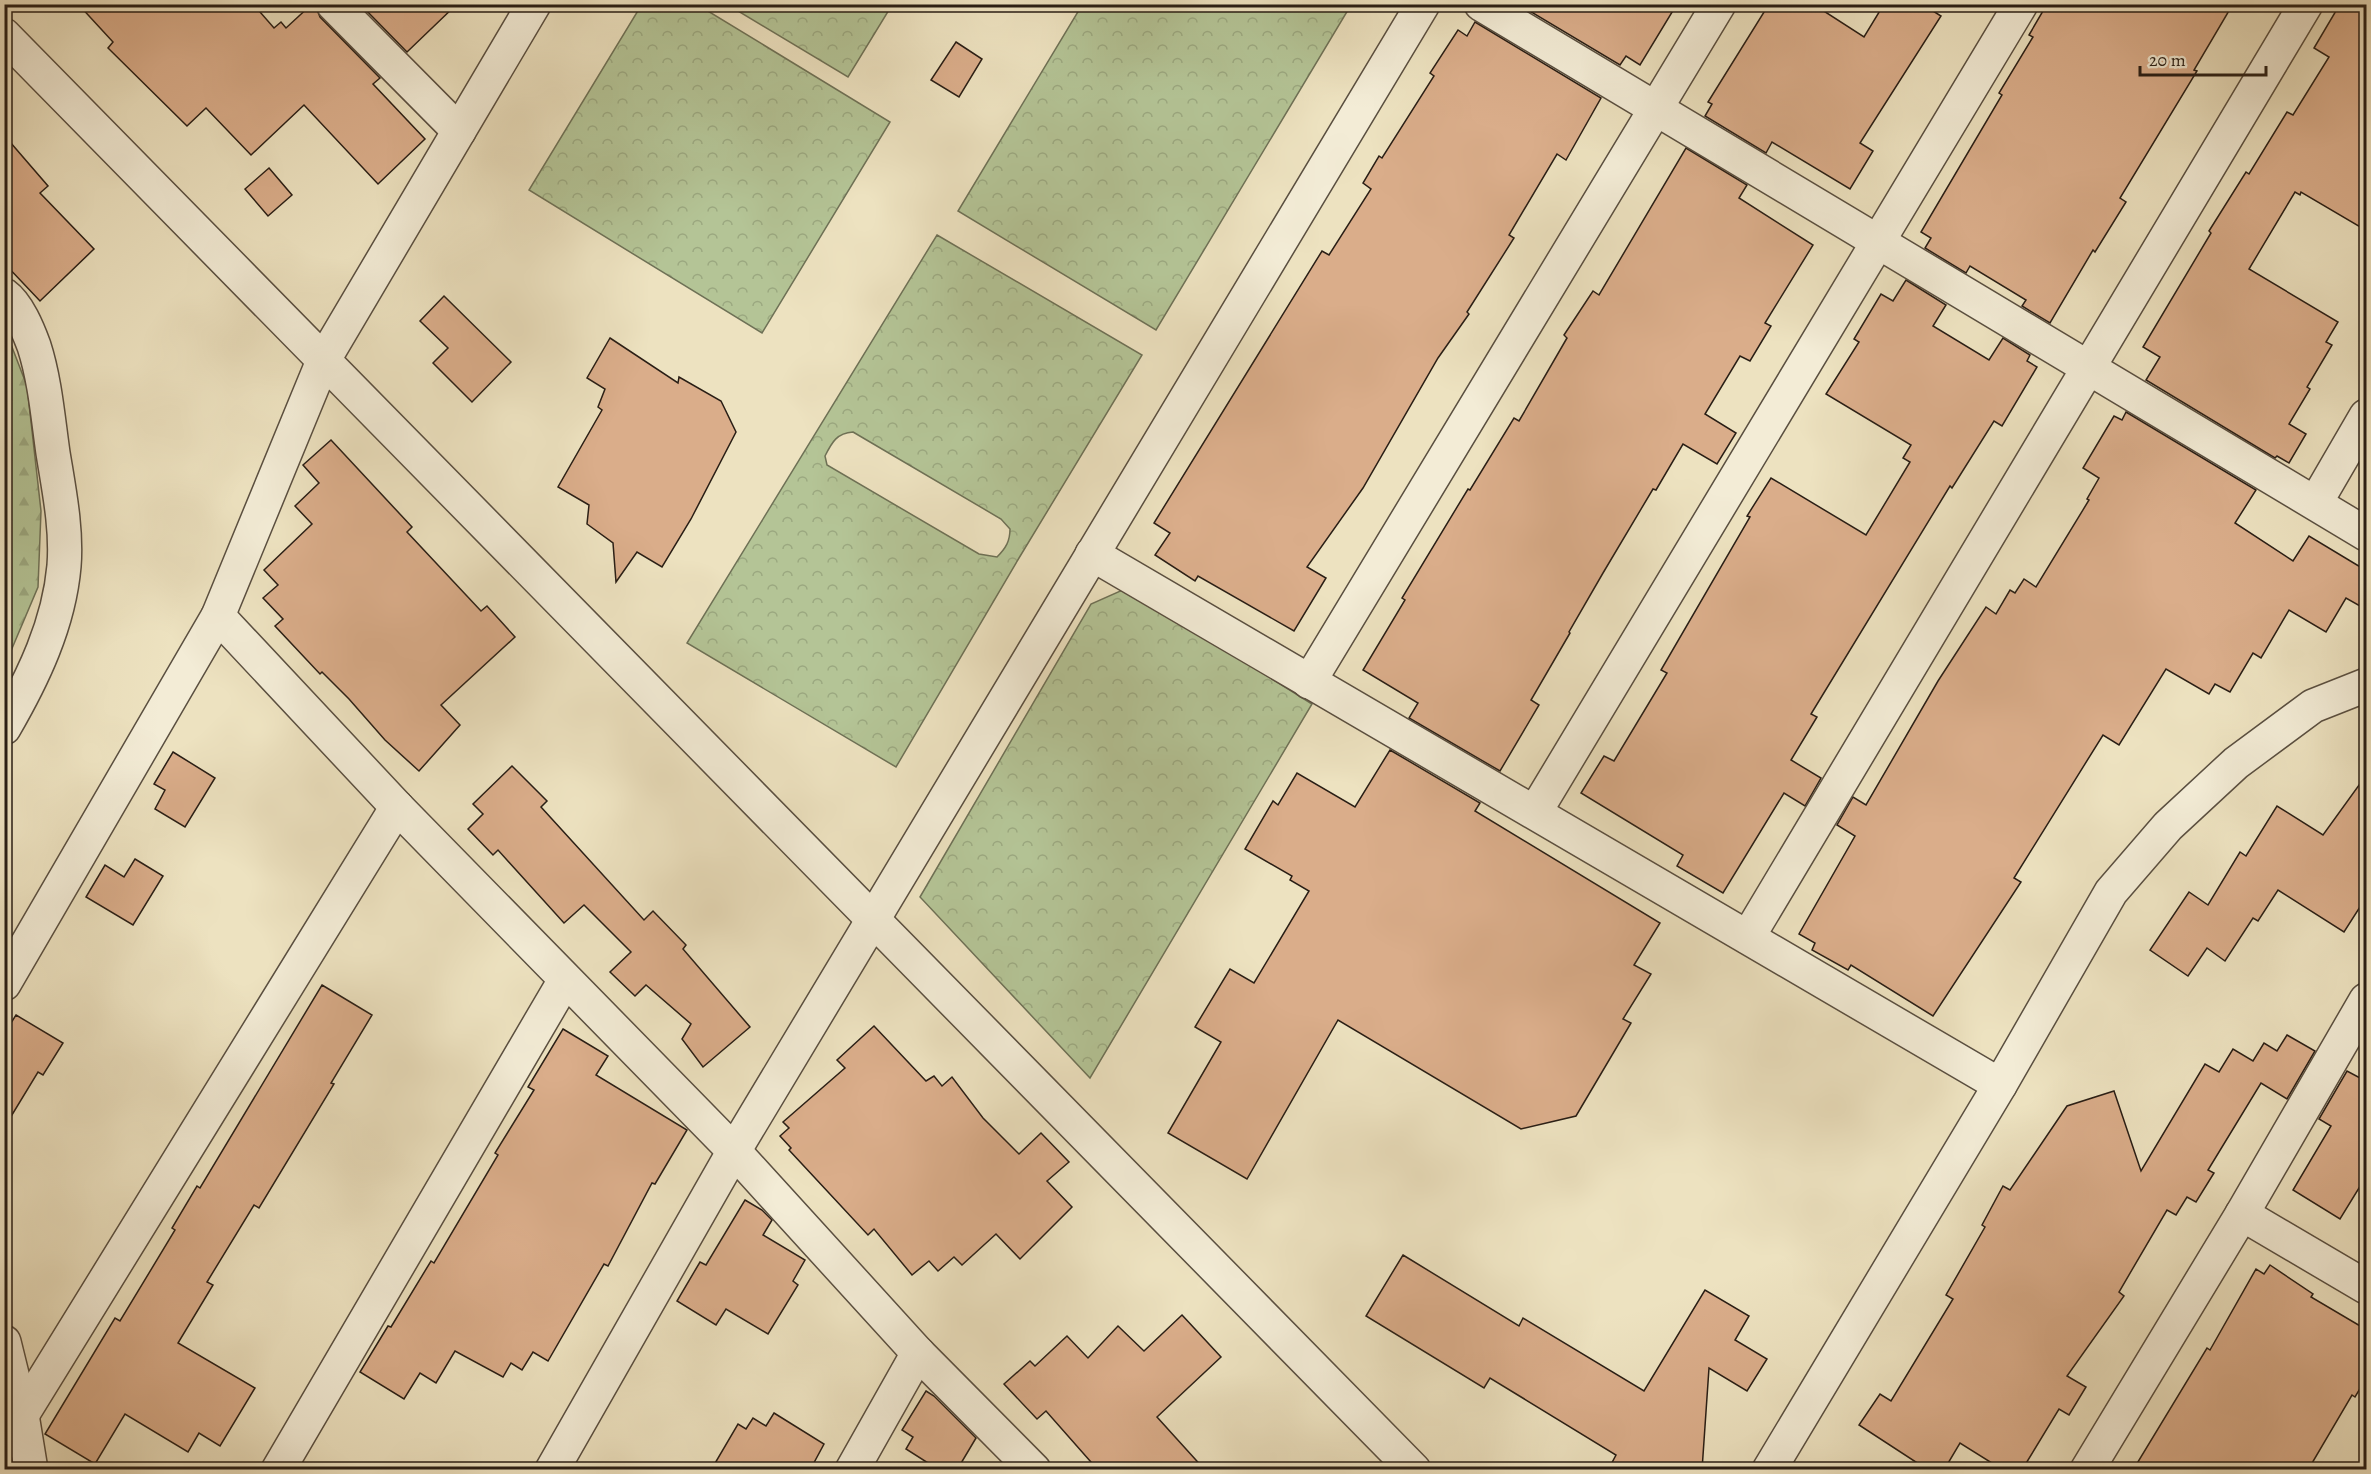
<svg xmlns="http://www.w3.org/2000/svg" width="2371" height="1474" viewBox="0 0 2371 1474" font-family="Alegreya,serif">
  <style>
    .forest { fill: url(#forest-firs); stroke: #6e7156; stroke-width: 1.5 }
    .park { fill: url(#park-crowns); stroke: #6e7156; stroke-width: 1.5; fill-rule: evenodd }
    .building { fill: #daad8a; stroke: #291e15; stroke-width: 1.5 }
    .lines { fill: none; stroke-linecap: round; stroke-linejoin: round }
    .minor-casing { stroke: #5a4f40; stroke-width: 36 }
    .minor { stroke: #f3ecd6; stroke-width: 33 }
  </style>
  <defs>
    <pattern id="forest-firs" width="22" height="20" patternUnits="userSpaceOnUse" patternTransform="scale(1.5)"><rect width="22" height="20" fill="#b4c496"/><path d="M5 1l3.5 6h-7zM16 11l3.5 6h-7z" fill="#9ba880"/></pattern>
    <pattern id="park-crowns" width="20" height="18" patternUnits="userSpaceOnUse" patternTransform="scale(1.5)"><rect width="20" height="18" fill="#b4c496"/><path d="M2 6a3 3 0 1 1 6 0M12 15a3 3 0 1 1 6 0" fill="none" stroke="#9ba880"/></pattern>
  </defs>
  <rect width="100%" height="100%" fill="#ede2c0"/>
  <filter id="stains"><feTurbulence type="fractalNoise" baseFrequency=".00333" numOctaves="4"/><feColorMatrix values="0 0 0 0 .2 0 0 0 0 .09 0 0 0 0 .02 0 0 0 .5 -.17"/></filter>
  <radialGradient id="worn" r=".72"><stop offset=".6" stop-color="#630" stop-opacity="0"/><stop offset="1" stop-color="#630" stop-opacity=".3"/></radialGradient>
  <path class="forest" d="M5 329 27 386 41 511 38 587 5 665Z"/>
  <g class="park">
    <path d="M642 4 698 5 890 122 762 333 529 190Z"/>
    <path d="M728 5H892L848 77Z"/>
    <path d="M1082 5H1351L1156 330 958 211Z"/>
    <path d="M937 235 1142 355 1019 558 896 767 687 643ZM853 432 1001 519 1010 529C1010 541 1006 548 997 557L979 554 827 465 825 456C832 442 837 433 853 432Z"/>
    <path d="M1127 588 1312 704 1090 1078 920 897 1091 604Z"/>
  </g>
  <g class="building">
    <path d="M78 4H253L274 28 281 22 286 28 312 4H315L320 17 380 78 373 84 425 139 378 184 304 105 251 155 206 108 187 126 108 48 113 42Z"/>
    <path d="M360 4H457L407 52Z"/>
    <path d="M1518 4H1677L1640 65 1626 56 1620 65Z"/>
    <path d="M1769 4H1813L1864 37 1884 4H1922L1941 16 1860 143 1873 151 1850 189 1772 142 1766 153 1705 116 1712 104 1708 102Z"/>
    <path d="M2047 4H2233L2194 70 2197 71 2120 198 2126 202 2095 252 2093 250 2050 323 2022 306 2026 300 1970 266 1966 273 1925 248 1931 238 1921 232 2002 95 1999 93 2033 37 2029 35Z"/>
    <path d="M2340 4H2367V231L2301 192 2300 195 2295 192 2249 269 2338 322 2326 342 2332 345 2307 387 2310 389 2289 424 2306 434 2289 463 2277 456 2275 458 2146 380 2160 357 2143 347 2211 233 2209 231 2246 172 2249 174 2287 112 2293 115 2329 57 2314 48Z"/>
    <path d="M1475 22 1601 98 1566 160 1557 154 1509 235 1514 238 1467 312 1469 314 1438 358 1363 488 1307 567 1326 578 1294 631 1198 576 1195 581 1155 555 1170 533 1154 523 1322 251 1329 255 1371 189 1363 183 1379 156 1382 158 1434 76 1430 73 1458 30 1467 36Z"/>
    <path d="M956 42 982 59 959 97 931 80Z"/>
    <path d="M4 135 48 186 40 193 94 249 40 301 4 263Z"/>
    <path d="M1686 148 1747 185 1739 198 1813 245 1765 323 1771 326 1750 361 1740 356 1705 414 1736 433 1717 464 1683 444 1656 490 1653 489 1603 573 1569 632 1570 633 1531 700 1539 705 1500 771 1409 718 1418 703 1363 670 1405 600 1402 598 1468 489 1470 490 1514 418 1519 421 1567 338 1564 335 1593 291 1599 295Z"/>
    <path d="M269 168 292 195 268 216 245 189Z"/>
    <path d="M1906 280 1946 305 1933 326 1989 360 2003 338 2030 355 2027 361 2037 367 2002 426 1994 421 1952 488 1950 486 1811 714 1817 717 1791 760 1821 778 1805 806 1784 793 1723 893 1677 866 1683 855 1581 793 1604 756 1614 761 1667 673 1661 670 1750 517 1747 516 1771 478 1866 535 1910 462 1903 458 1911 445 1826 394 1859 342 1854 339 1881 294 1893 301Z"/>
    <path d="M444 296 511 362 472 402 433 363 448 348 420 321Z"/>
    <path d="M610 338 678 383 679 377 721 401 736 432 691 519 662 567 637 552 616 582 613 543 587 524 589 505 558 487 602 410 598 407 605 389 587 378Z"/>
    <path d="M2126 412 2256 490 2235 523 2293 561 2309 536 2367 571V610L2346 598 2326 632 2289 610 2261 658 2253 653 2230 692 2215 684 2209 694 2166 669 2119 745 2103 735 2014 878 2021 882 1933 1016 1851 965 1848 970 1812 950 1815 943 1799 934 1855 836 1837 825 1853 797 1866 805 1938 681 1986 607 1996 614 2010 590 2015 593 2024 579 2036 587 2089 500 2087 499 2099 478 2083 468 2114 416 2122 420Z"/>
    <path d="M331 440 412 527 407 532 481 611 487 606 515 637 441 705 460 725 419 771 385 740 349 699 322 672 320 674 275 626 283 619 263 598 278 585 264 570 312 524 295 506 319 483 303 465Z"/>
    <path d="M1390 750 1480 803 1475 811 1660 923 1634 965 1651 974 1623 1019 1631 1023 1576 1116 1521 1129 1338 1020 1247 1179 1168 1133 1221 1042 1195 1027 1230 969 1254 983 1309 891 1290 880 1292 876 1245 849 1273 801 1278 805 1297 773 1355 807Z"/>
    <path d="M173 752 215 778 185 827 155 809 165 790 154 784Z"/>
    <path d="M512 766 547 801 541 807 644 920 653 911 686 945 683 949 750 1027 703 1067 682 1039 691 1024 646 985 635 996 610 972 631 952 584 905 564 923 498 850 493 855 468 829 483 814 473 804Z"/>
    <path d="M2367 774V896L2344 932 2278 890 2258 921 2253 918 2225 961 2207 948 2188 976 2150 950 2189 892 2208 905 2240 852 2246 856 2277 806 2323 835Z"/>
    <path d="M135 859 163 876 133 925 86 897 105 865 124 877Z"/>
    <path d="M322 985 372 1015 331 1083 334 1084 259 1208 254 1205 207 1282 213 1285 178 1343 255 1388 220 1446 199 1433 188 1452 125 1414 95 1464 45 1434 115 1318 120 1321 175 1230 172 1228 197 1186 200 1188Z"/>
    <path d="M16 1015 63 1043 43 1075 38 1072 4 1128V1034Z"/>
    <path d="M874 1026 926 1081 934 1076 942 1086 952 1077 983 1118 1019 1154 1041 1133 1069 1162 1047 1181 1072 1207 1020 1259 996 1234 962 1265 954 1257 938 1271 929 1261 912 1275 874 1229 868 1235 789 1150 791 1148 780 1136 789 1128 783 1122 845 1068 837 1060Z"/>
    <path d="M563 1029 608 1056 596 1075 687 1130 655 1184 652 1183 608 1266 604 1264 548 1361 533 1352 522 1370 511 1363 503 1377 455 1351 436 1383 420 1373 404 1399 360 1372 388 1326 391 1327 431 1261 434 1263 498 1155 495 1153 534 1090 528 1087Z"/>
    <path d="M2287 1035 2315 1051 2287 1099 2261 1083 2208 1170 2214 1173 2196 1202 2187 1197 2176 1215 2167 1210 2119 1292 2124 1296 2067 1376 2086 1387 2069 1415 2059 1409 2022 1470H2003L1960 1443 1944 1470H1928L1859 1425 1880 1394 1891 1401 1953 1299 1946 1295 1985 1227 1982 1225 2003 1186 2010 1190 2067 1106 2114 1091 2141 1171 2205 1064 2219 1072 2233 1049 2253 1061 2264 1043 2277 1051Z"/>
    <path d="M2367 1067V1175L2340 1219 2293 1190 2331 1126 2319 1119 2347 1071 2360 1078Z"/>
    <path d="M745 1200 762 1210 772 1220 763 1235 805 1260 793 1281 798 1285 768 1334 726 1309 716 1325 677 1301 700 1262 706 1265Z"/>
    <path d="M1403 1255 1519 1326 1523 1318 1644 1391 1705 1290 1749 1316 1735 1340 1767 1359 1747 1391 1709 1368 1702 1470H1608L1616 1455 1490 1378 1484 1388 1366 1316Z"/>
    <path d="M2270 1265 2313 1294 2311 1297 2367 1330V1377L2355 1397 2352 1395 2308 1470H2133L2207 1348 2210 1350 2256 1269 2264 1274Z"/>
    <path d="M1182 1315 1221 1357 1157 1417 1205 1470H1098L1046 1411 1037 1419 1004 1384 1030 1361 1035 1366 1067 1336 1088 1358 1118 1326 1144 1351Z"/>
    <path d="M926 1391 934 1396 976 1438 957 1470H939L906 1449 913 1437 902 1430Z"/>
    <path d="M774 1413 824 1444 810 1470H711L738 1424 746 1429 753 1418 766 1426Z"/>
  </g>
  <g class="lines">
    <g class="minor-casing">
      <g id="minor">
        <path d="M333 4 459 131"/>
        <path d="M1481 4 2366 534"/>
        <path d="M4 35 1414 1470"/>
        <path d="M4 295C18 305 28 330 34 346 45 380 48 418 53 453 59 490 67 529 64 566 59 624 33 678 4 728"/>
        <path d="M2316 502 2366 416"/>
        <path d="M1092 554 2000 1085"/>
        <path d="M218 616 397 807 734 1151 918 1353 1034 1470"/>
        <path d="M1309 682 1719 4"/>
        <path d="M1535 812 2021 4"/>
        <path d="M1748 937 2306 4"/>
        <path d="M4 984 218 616 323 361 534 4"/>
        <path d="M2242 1214 2366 1287"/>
        <path d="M4 1342 22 1415 31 1470"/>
        <path d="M22 1415 397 807"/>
        <path d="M278 1470 565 980"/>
        <path d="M552 1470 734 1151 1423 4"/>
        <path d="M852 1470 918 1353"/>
        <path d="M1769 1470 2000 1085 2111 892 2168 826 2236 763 2313 706 2366 685"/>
        <path d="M2087 1470 2242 1214 2366 1000"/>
      </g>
    </g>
    <use href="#minor" class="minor"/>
  </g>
  <rect width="2371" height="1474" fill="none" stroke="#ede2c0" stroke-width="24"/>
  <rect x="6" y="6" width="2359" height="1462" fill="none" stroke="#291e15" stroke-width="3"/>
  <rect x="12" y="12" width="2347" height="1450" fill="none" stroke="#291e15" stroke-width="1.5"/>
  <path d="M2140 66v9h126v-9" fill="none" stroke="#291e15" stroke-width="3"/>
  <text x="2149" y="66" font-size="18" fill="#291e15" stroke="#f3ecd6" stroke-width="4.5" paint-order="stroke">20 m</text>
  <rect width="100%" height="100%" filter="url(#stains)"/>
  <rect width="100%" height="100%" fill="url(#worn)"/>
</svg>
